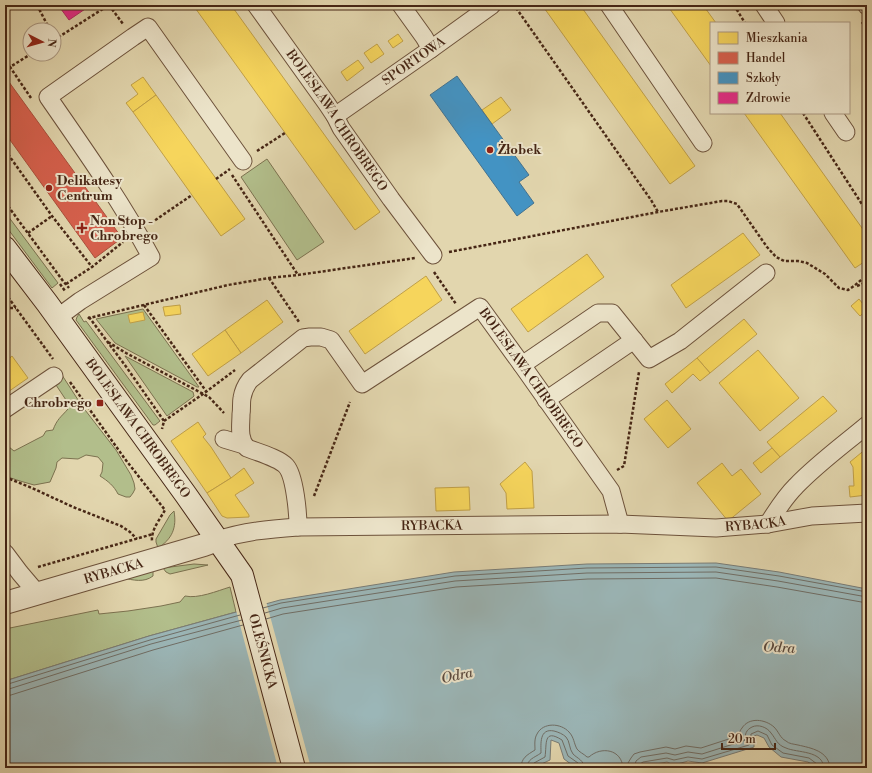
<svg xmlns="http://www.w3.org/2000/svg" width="872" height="773" viewBox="0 0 872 773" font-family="'Libre Bodoni',serif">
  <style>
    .green { fill: #b2be8b; stroke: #7c7250 }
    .water { fill: #9bb6b7; stroke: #797c76 }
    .pier { fill: #e2d6ae }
    .homes { fill: #f6d55c; stroke: #c1a047 }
    .shops { fill: #d6604d; stroke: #ab4f3c }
    .schools { fill: #4393c3; stroke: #44728f }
    .health { fill: #e7298a; stroke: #b72867 }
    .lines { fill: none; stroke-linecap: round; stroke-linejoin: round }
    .shore { stroke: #706e66; stroke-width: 1 }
    .minor-casing { stroke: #6d523b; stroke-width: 19 }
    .tertiary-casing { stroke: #6d523b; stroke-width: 24 }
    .secondary-casing { stroke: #462615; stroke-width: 24 }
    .path { stroke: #462615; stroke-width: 2.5; stroke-dasharray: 3 2; stroke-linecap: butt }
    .minor { stroke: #ece4ca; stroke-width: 17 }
    .tertiary { stroke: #ece4ca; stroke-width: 22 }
    .secondary { stroke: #ece4ca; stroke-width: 22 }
    .poi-dot { fill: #8f2418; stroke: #ece4ca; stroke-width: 1.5 }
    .labels { text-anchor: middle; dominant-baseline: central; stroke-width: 4; stroke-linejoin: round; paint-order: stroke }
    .street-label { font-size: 13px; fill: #462615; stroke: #ece4ca }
    .poi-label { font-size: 13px; font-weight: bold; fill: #462615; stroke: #ece4ca; text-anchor: start }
    .water-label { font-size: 14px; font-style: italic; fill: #5b4a3e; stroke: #ece4ca }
  </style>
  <rect width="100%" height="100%" fill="#e2d6ae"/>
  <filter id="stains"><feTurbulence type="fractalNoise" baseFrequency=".005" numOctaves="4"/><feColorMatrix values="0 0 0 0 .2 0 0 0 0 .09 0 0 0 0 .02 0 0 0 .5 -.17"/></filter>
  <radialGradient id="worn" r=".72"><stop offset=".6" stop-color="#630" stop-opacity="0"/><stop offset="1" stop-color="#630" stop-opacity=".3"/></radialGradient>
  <g class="green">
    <path d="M267 159 324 242 297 260 241 177Z"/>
    <path d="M5 212 58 283 52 288 5 225Z"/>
    <path d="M143 309 199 387H197L115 343 96 319Z"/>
    <path d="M79 314 84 322 86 321 160 421 155 425H153L76 320 77 317Z"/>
    <path d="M125 356 193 392 194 396 193 397 167 416Z"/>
    <path d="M60 372 82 406 116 450 131 475 134 483 135 489 133 493 130 497H126L118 494C114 486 108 481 100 476L102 472 103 463 98 457 86 455 78 459 62 458 57 462 56 468 50 482 34 485 20 481 5 476V447H9L14 451 37 439 43 436 46 431 53 430C57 419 61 417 68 409L66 400 52 379Z"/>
    <path d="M174 511C177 528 172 539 158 548L156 542V539L170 515Z"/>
    <path d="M194 564 208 565 170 574 166 572 163 568Z"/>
    <path d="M153 570V576C144 583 133 580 123 578Z"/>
    <path d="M230 587 236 612 149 636 5 681V629L98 610 99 614 128 611 161 606 180 602 185 596C198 599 217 591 230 587Z"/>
  </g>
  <path class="water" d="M716 563 779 572 867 589V768H817L808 762 781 757 769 747 764 738 757 735 754 736V747L702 763 688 761 674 765 667 762 640 767 625 768 603 766 596 768H579L575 767 564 759 559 743 551 740 550 760 533 768H5V681L149 636 280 600 454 572 587 564Z"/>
  <path class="pier" d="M266 601 311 768H278L236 610Z"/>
  <g class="homes">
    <path d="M193 5H231L380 212 355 230Z"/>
    <path d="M542 5H580L695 166 670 184Z"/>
    <path d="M667 5H703L716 23H711V66Z"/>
    <path d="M398 34 403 41 393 48 388 41Z"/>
    <path d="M377 44 384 54 371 63 364 53Z"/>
    <path d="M358 60 364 68 347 81 341 72Z"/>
    <path d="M143 77 156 95 133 112 126 103 138 94 131 85Z"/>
    <path d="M156 95 245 219 221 236 133 112Z"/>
    <path d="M501 97 511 110 492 124 482 110Z"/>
    <path d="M744 113H780L867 235V260L855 268Z"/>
    <path d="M743 233 760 255 686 308 671 285Z"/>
    <path d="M587 254 604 277 528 332 511 309Z"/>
    <path d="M426 276 442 300 365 354 349 331Z"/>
    <path d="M859 299 867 309V310L860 316 851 306Z"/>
    <path d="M267 300 283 322 241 353 225 330Z"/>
    <path d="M180 305 181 314 165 316 163 307Z"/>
    <path d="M143 312 145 320 130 323 128 315Z"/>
    <path d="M744 319 757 334 710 373 697 358Z"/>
    <path d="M225 330 241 353 208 376 192 354Z"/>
    <path d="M758 350 799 398 760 431 719 383Z"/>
    <path d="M12 356 28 378 5 394V362Z"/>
    <path d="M697 358 710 373 700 381 693 374 672 393 665 384Z"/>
    <path d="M823 396 837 411 780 457 767 442Z"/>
    <path d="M667 400 691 429 668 448 644 419Z"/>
    <path d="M198 422 206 434 203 437 211 447 231 478 207 493 171 441Z"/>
    <path d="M772 448 780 457 761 473 753 463Z"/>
    <path d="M867 448V495L850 497 849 486H854L853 467 850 462Z"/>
    <path d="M525 462 532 471 534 508 507 509 506 493 500 484Z"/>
    <path d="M722 463 732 476 741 469 761 494 728 521 697 483Z"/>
    <path d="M244 468 254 483 242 491H241L235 495 249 515V517L227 518 222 516 207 493 231 478Z"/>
    <path d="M469 487 470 510 436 511 435 488Z"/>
  </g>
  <path class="shops" d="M9 82 122 238 95 258 5 133V85Z"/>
  <path class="schools" d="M457 76 529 175 519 182 534 203 517 216 430 95Z"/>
  <path class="health" d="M58 5H91L69 20Z"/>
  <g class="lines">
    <g class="shore">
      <path d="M263 608 281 603 455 576 587 568 716 567 779 576 867 592"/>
      <path d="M265 613 282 608 455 581 587 573 716 572 778 581 867 597"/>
      <path d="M266 619 283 614 456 587 588 579 716 578 777 587 867 603"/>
      <path d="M5 685 150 640 240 615"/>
      <path d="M5 690 9 689 151 644 242 620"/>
      <path d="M5 696 11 695 153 650 243 625"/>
      <path d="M521 768C521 758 527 755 535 750 535 745 534 739 537 734 543 722 561 723 569 732 574 737 574 744 577 749 579 752 584 754 587 757H589C601 746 622 749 623 768"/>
      <path d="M527 768C527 759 534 758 541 753 541 744 539 728 554 731 558 732 563 734 566 737 570 741 569 749 573 754 578 759 584 760 584 768"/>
      <path d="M532 768 534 763 545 757C547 744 543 728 562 740L568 756 578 763 579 768"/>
      <path d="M628 768V763L631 758 634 754 640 752 666 747 675 749 686 746 701 748 738 736C739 734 740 730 742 728 749 717 765 719 774 727 779 732 780 738 786 741 789 744 794 744 798 745 811 748 829 751 830 768"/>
      <path d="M634 768 636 761 641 757 666 753 675 755 688 752 702 754 743 741 745 740C745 734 746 730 752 727 758 724 767 727 771 733 776 739 777 745 786 748 797 753 823 750 824 768"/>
      <path d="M639 768 640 764 643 762 667 758 674 760 688 757 702 759 749 745 750 743 751 734 758 731 767 735 772 745 783 753 809 758 817 764 819 768"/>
    </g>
    <g class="minor-casing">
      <g id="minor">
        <path id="s1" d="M256 5 327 104 335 116 341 128 391 199 433 255"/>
        <path d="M401 5 424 37 431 49"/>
        <path d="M609 5 703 143"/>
        <path d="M764 5 776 23"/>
        <path d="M867 5V6"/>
        <path d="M833 113 846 132"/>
        <path id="s2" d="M335 116 431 49 492 5"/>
        <path d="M57 318 80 301 151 257C121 201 84 149 48 97L133 37 148 27 243 161"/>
        <path d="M522 365 598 313H612L649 359 680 341 766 273"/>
        <path d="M546 400 634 340"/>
        <path d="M5 409 54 376"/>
        <path d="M224 439 244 445"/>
        <path d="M768 524C776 511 785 497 796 486 817 464 843 445 867 425"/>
        <path id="s3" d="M298 527C298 514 295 476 286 466 279 458 257 452 247 448 238 439 241 425 241 414 242 409 241 403 242 398 243 392 246 385 250 380L303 338 310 337H321L331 340 362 384 480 307 522 365 611 491 620 524"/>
        <path id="s4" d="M218 540C244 531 271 529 298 527L620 524 716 528 768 524 812 516 867 513"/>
        <path d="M5 553 20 573 37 593"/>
      </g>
    </g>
    <g class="tertiary-casing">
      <g id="tertiary">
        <path id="s5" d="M5 603 204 545 218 540"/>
      </g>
    </g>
    <g class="secondary-casing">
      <g id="secondary">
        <path id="s6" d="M5 248 47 303 186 495 242 575 294 768"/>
      </g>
    </g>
    <g class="path">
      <path d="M37 5 50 30"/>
      <path d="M109 5 123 24"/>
      <path d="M734 5 745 23"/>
      <path d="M509 9 514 5 651 200 658 212"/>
      <path d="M5 13 14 5"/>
      <path d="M862 22 867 30"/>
      <path d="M54 40 109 5"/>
      <path d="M5 57 10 67 5 72"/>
      <path d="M31 98 10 67 31 54"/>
      <path d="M803 113 867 212"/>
      <path d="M5 150 52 216 92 267"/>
      <path d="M257 151 285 133"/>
      <path d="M232 175 298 275"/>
      <path d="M216 179 230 169"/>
      <path d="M5 202 63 281 69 288"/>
      <path d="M151 223 192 195"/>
      <path d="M28 233 52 216"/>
      <path d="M449 252 658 212 722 201H728L737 204 767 247 776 257 784 261H798L807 263 825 274 839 288 848 290 854 286 867 275"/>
      <path d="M434 272 456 304"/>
      <path d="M269 278 299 322"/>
      <path d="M60 284 65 291"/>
      <path d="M66 284 92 267 123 242"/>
      <path d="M857 286 867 282"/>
      <path d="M5 293 53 359"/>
      <path d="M144 305 206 391"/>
      <path d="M5 308H16"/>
      <path d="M88 317 89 318 228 285 269 278 298 275 415 258"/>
      <path d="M89 317 127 368 164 421 162 429"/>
      <path d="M108 342 126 353 209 397 224 413"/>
      <path d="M70 382 125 459 165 510C160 519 151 530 152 541"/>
      <path d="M164 421 203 394 235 370"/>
      <path d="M617 470 624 466 639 372"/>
      <path d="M5 477 32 488 73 507 121 526 130 532 137 539"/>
      <path d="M314 496 350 402"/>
      <path d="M38 567 153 534"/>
    </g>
    <use href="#minor" class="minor"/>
    <use href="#tertiary" class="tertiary"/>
    <use href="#secondary" class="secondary"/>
  </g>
  <g class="poi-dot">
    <circle cx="490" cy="150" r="4"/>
    <circle cx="49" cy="188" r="4"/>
    <path d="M80 222h4v4h4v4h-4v4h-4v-4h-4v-4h4z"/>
    <rect x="96" y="399" width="8" height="8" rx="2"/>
  </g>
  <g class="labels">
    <g class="street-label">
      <text stroke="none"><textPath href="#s2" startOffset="96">SPORTOWA</textPath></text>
      <text stroke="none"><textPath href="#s1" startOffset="141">BOLESŁAWA CHROBREGO</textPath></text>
      <text stroke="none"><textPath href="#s3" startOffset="556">BOLESŁAWA CHROBREGO</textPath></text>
      <text stroke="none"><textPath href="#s6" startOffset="224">BOLESŁAWA CHROBREGO</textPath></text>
      <text stroke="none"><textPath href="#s4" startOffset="539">RYBACKA</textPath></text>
      <text stroke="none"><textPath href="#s4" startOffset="215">RYBACKA</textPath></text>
      <text stroke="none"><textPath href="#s5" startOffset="113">RYBACKA</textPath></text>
      <text stroke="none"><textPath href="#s6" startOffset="483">OLEŚNICKA</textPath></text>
    </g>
    <g class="poi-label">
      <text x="498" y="150">Żłobek</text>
      <text x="57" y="181">Delikatesy<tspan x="57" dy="15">Centrum</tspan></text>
      <text x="90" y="221">Non Stop -<tspan x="90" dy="15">Chrobrego</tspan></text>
      <text x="92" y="403" text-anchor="end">Chrobrego</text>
    </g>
    <g class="water-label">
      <text transform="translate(779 648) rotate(3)">Odra</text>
      <text transform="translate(457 676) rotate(-12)">Odra</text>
    </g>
  </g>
  <rect width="872" height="773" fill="none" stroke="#e2d6ae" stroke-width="20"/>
  <rect x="6" y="6" width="860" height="761" fill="none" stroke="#462615" stroke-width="2"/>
  <rect x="10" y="10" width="852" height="753" fill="none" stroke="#462615"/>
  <rect x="710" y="22" width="140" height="92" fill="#ece4ca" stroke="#aa9882"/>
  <rect x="718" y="32" width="20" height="12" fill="#f6d55c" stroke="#aa9882"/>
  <text x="746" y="42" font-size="12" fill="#462615">Mieszkania</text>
  <rect x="718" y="52" width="20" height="12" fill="#d6604d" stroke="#aa9882"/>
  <text x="746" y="62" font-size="12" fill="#462615">Handel</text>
  <rect x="718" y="72" width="20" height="12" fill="#4393c3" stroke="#aa9882"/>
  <text x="746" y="82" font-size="12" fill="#462615">Szkoły</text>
  <rect x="718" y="92" width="20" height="12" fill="#e7298a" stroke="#aa9882"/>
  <text x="746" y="102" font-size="12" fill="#462615">Zdrowie</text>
  <g transform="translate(42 42) rotate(96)"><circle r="19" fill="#ece4ca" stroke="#aa9882"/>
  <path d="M0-3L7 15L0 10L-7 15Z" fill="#8f2418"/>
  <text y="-6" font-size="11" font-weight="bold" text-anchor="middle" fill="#462615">N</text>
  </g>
  <path d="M722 743v6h53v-6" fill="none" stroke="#462615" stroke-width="2"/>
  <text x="728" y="743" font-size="12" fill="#462615" stroke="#ece4ca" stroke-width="3" paint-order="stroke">20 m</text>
  <rect width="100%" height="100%" filter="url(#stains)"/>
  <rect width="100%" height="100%" fill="url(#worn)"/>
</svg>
